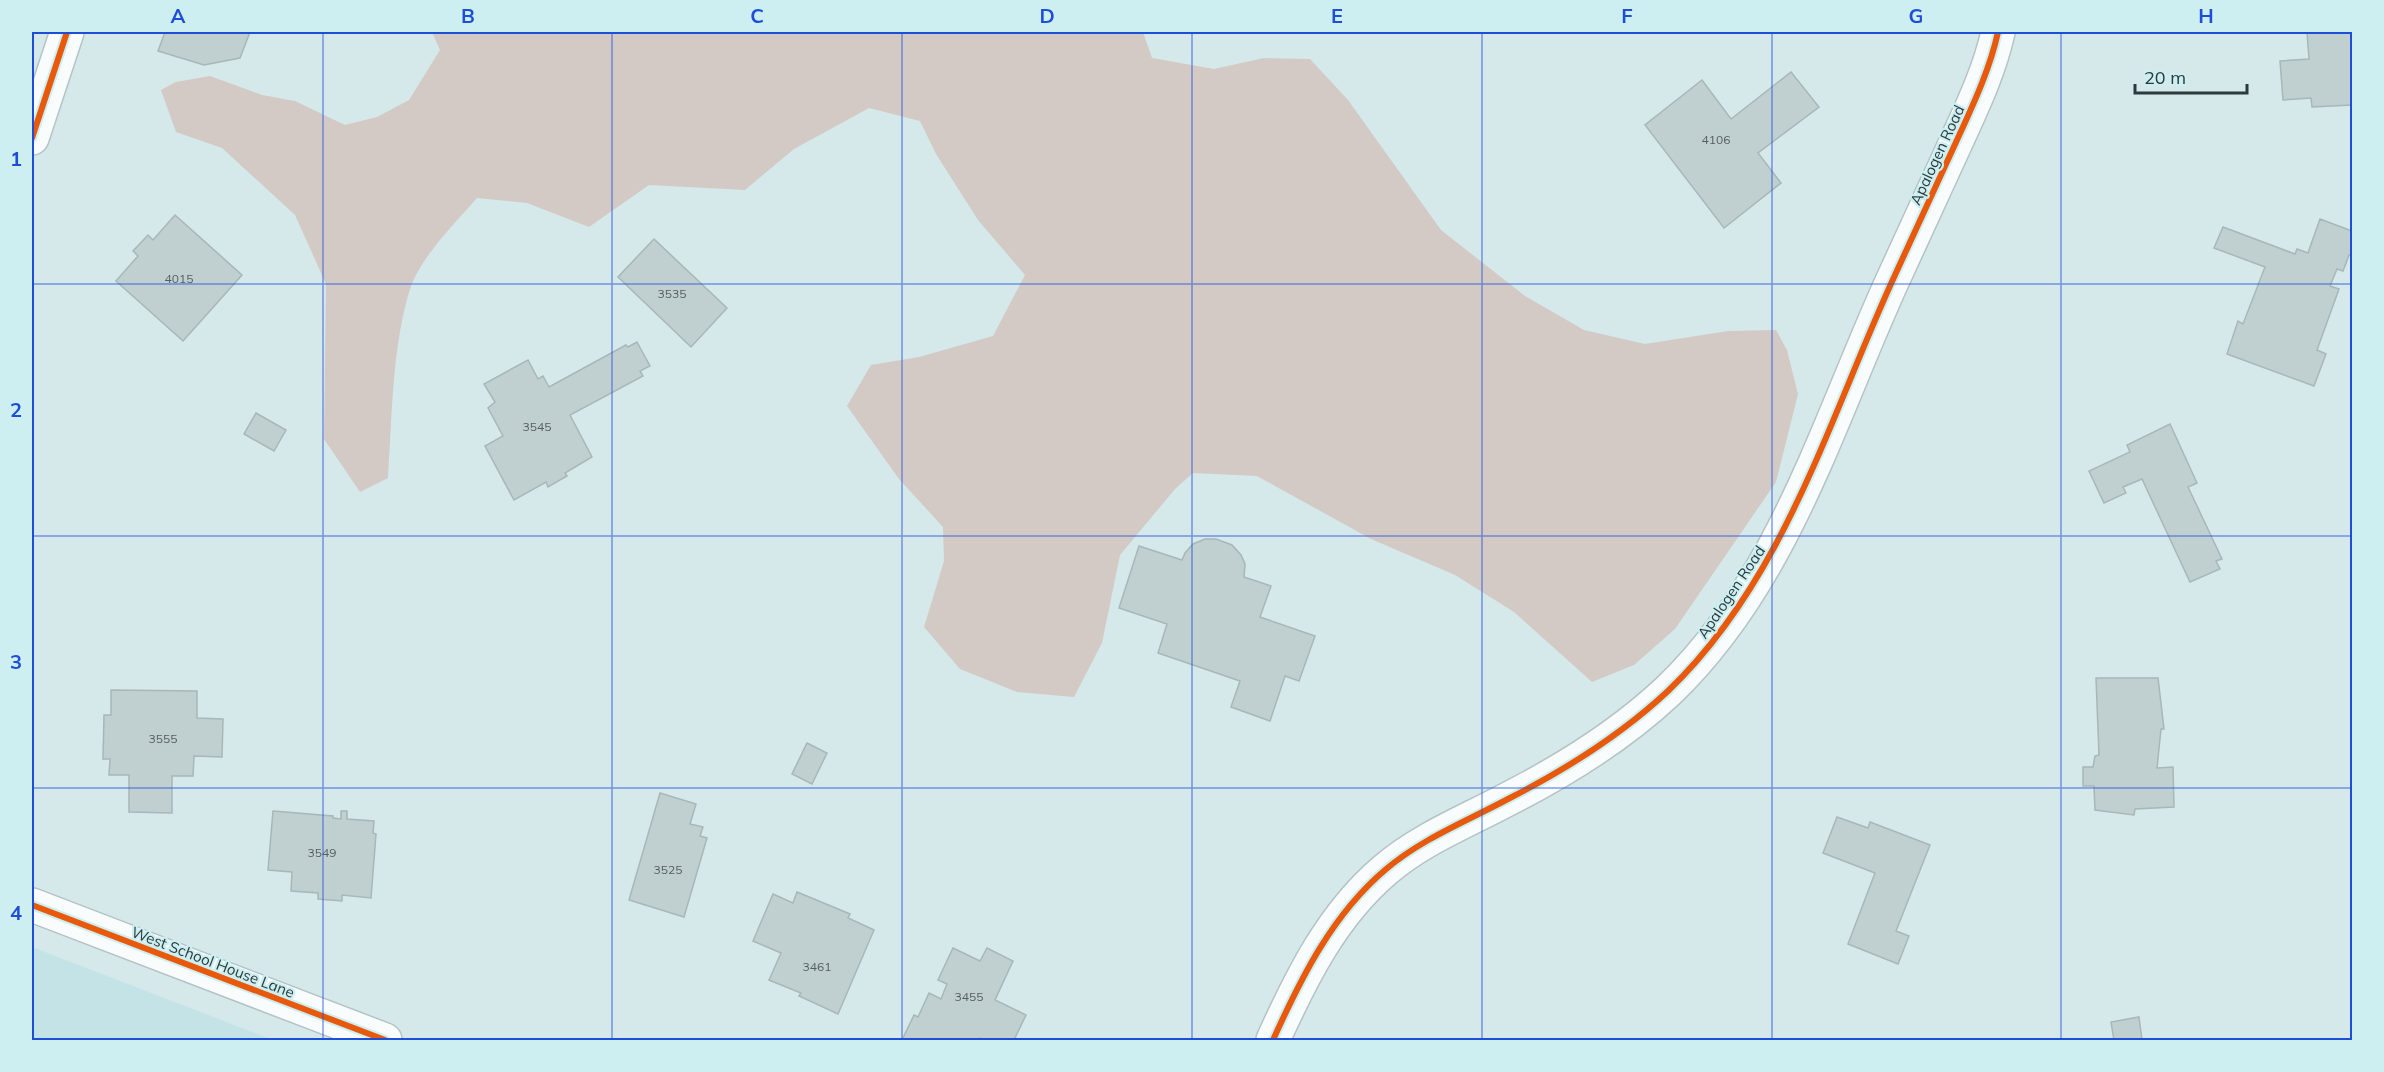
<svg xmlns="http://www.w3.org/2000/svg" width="2384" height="1072" viewBox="0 0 2384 1072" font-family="Mulish,sans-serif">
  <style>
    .built { fill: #c3e3e6 }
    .forest { fill: #d3cac5 }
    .building { fill: #c0cfd0; stroke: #a8b7b8; stroke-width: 1.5 }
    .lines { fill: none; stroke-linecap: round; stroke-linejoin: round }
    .minor-casing { stroke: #b5c3c5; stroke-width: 36 }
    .minor { stroke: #f9fcfc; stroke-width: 33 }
    .cycleway-casing { stroke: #cdeff2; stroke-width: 10 }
    .cycleway { stroke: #e8590c; stroke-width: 6 }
    .grid { fill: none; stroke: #1d4ed8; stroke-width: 1.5; stroke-opacity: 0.55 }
    .labels { text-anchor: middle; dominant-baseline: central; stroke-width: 4.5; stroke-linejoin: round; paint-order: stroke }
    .number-label { font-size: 12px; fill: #515f60 }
    .street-label { font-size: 15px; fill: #2c3a3b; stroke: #cdeff2 }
    .neatline { fill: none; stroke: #1d4ed8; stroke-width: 2 }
    .grid-label { font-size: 20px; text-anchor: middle; font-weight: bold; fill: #1d4ed8 }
  </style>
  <rect width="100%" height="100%" fill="#d5e8ea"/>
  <path class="built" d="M32 947 273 1040H32Z"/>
  <path class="forest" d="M432 32H1143L1152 58 1214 69 1264 58 1310 59 1348 100 1441 230 1525 296 1584 330 1645 344 1728 331 1776 330 1787 350 1798 394 1776 482 1675 629 1634 665 1592 682 1514 612 1455 575 1371 539 1257 476 1193 473 1175 489 1120 555 1102 643 1074 697 1017 692 960 669 924 627 944 561 943 527 899 479 847 406 871 365 919 357 993 336 1025 275 978 220 936 154 920 121 869 108 794 149 745 190 649 185 589 227 527 203 477 198C456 222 422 256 411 286 392 344 392 417 388 478L360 492 324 439 326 284 295 215 222 148 176 132 161 90 176 82 210 76 262 95 295 101 345 125 377 117 409 100 440 50Z"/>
  <g class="building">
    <path d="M165 32H250L240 58 204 65 158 51Z"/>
    <path d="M2307 32H2352V105L2312 107 2311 98 2283 100 2280 61 2309 59Z"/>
    <path d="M1791 72 1819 107 1758 153 1781 183 1724 228 1645 125 1702 80 1731 119Z"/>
    <path d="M175 215 242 275 183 341 116 281 138 256 133 251 148 235 153 240Z"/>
    <path d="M2320 219 2352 231V257L2349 255 2343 271 2337 269 2330 286 2339 289 2317 350 2326 354 2314 386 2227 354 2238 321 2243 324 2265 267 2214 248 2223 227 2295 254 2297 249 2308 253Z"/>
    <path d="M654 239 727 308 691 347 618 277Z"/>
    <path d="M637 342 650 366 640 371 643 376 570 415 592 457 565 473 567 476 548 487 546 482 514 500 485 446 503 436 488 408 495 402 484 384 528 360 538 379 543 376 549 387 626 345 628 347Z"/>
    <path d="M256 413 286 430 274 451 244 434Z"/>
    <path d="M2170 424 2197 483 2188 487 2222 559 2216 561 2220 569 2190 582 2142 479 2123 487 2126 493 2104 503 2089 471 2130 452 2127 445Z"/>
    <path d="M1205 539H1216L1232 545 1241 555 1245 564 1244 577 1271 586 1260 617 1315 636 1299 681 1285 676 1270 721 1231 707 1240 681 1158 653 1167 624 1119 608 1139 546 1182 560 1185 553 1193 544Z"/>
    <path d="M2096 678H2158L2164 729H2161L2157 768 2173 767 2174 807 2135 809 2134 815 2095 810 2094 786H2083V767H2093L2095 756 2099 755Z"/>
    <path d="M111 690 197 691V718L223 719 222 757 194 756 193 776H172V813L129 812V775H109L110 759H103L104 715H111Z"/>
    <path d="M807 743 827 753 812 784 792 774Z"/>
    <path d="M660 793 696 804 690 824 703 827 700 836 707 838 684 917 629 900Z"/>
    <path d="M273 811 333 816V818L341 819V811H347V819L374 821 373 833 376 834 371 898 342 895V901L318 899V893L291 891 292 872 268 870Z"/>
    <path d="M1837 817 1868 828 1870 822 1930 845 1896 931 1909 936 1898 964 1848 944 1875 873 1823 853Z"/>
    <path d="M797 892 850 914 848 918 874 930 838 1014 799 996 801 993 769 980 781 953 753 941 773 894 793 903Z"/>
    <path d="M953 948 980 961 987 948 1013 961 995 1000 1026 1015 1014 1040H985L979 1038 978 1040H902L914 1015 918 1017 929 993 941 999 947 984 938 980Z"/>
    <path d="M2139 1017 2142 1040H2114L2111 1022Z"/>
  </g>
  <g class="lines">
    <g class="minor-casing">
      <g id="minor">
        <path d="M32 138 67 32"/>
        <path d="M32 905 385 1040"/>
        <path d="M1273 1040C1301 978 1332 915 1385 870 1421 839 1467 821 1508 799 1565 770 1621 735 1668 691 1785 579 1829 418 1895 275 1916 230 1936 185 1957 140 1973 105 1990 69 1998 32"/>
      </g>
    </g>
    <use href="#minor" class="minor"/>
    <g class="cycleway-casing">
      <g id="cycleway">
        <path d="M32 138 67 32"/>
        <path d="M32 905 385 1040"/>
        <path d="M1273 1040C1301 978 1332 915 1385 870 1421 839 1467 821 1508 799 1565 770 1621 735 1668 691 1785 579 1829 418 1895 275 1916 230 1936 185 1957 140 1973 105 1990 69 1998 32"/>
      </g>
    </g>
    <use href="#cycleway" class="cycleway"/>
  </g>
  <path class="grid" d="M323 32V1040M612 32V1040M902 32V1040M1192 32V1040M1482 32V1040M1772 32V1040M2061 32V1040M32 284H2352M32 536H2352M32 788H2352"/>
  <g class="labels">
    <g class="number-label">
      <text x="1716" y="139">4106</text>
      <text x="179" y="278">4015</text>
      <text x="672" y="293">3535</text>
      <text x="537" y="426">3545</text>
      <text x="163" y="738">3555</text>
      <text x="322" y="852">3549</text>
      <text x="668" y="869">3525</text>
      <text x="817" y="966">3461</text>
      <text x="969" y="996">3455</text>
    </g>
    <g class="street-label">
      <text transform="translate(1937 155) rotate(-65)">Apalogen Road</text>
      <text transform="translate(1731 592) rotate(-56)">Apalogen Road</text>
      <text transform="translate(213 962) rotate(21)">West School House Lane</text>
    </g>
  </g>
  <rect width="2384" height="1072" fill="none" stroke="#cdeff2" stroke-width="66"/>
  <path d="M2135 84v9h112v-9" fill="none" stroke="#2c3a3b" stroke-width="3"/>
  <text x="2144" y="84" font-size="18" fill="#2c3a3b" stroke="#cdeff2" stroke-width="4.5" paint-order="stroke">20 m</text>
  <rect x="33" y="33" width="2318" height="1006" class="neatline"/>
  <g class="grid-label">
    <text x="178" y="23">A</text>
    <text x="468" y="23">B</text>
    <text x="757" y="23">C</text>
    <text x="1047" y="23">D</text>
    <text x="1337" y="23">E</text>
    <text x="1627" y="23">F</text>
    <text x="1916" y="23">G</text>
    <text x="2206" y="23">H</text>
    <text x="16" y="166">1</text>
    <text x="16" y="417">2</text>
    <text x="16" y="669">3</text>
    <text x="16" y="920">4</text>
  </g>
</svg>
